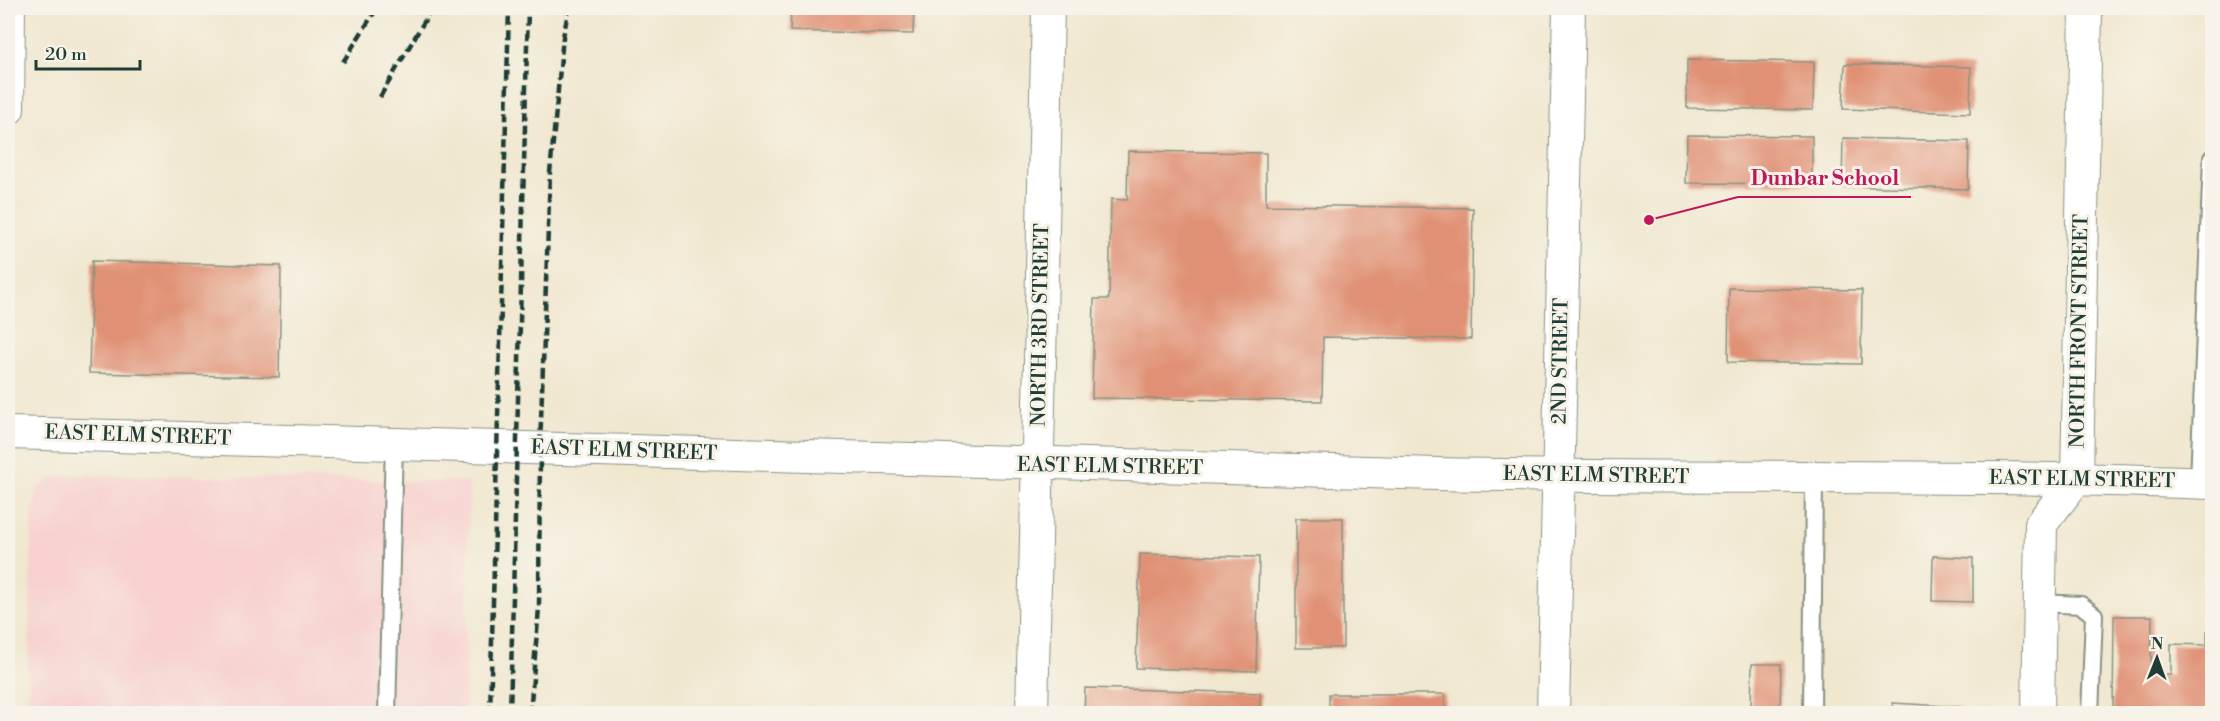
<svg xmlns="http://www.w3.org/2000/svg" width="2220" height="721" viewBox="0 0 2220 721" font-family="'Libre Bodoni',serif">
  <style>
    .built { fill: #f7d0cf }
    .building { fill: #e09174 }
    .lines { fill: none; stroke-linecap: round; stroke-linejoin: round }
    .lane-casing { stroke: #889282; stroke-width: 20 }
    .street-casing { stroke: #889282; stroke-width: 34 }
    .lane { stroke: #fff; stroke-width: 16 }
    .street { stroke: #fff; stroke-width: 32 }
    .rail { stroke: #1f3d34; stroke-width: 4.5; stroke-dasharray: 9 4.5; stroke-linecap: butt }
    .labels { text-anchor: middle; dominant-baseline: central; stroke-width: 6; stroke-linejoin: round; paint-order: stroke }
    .street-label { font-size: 20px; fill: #1f3d34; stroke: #f7f3e8 }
    .leader { fill: none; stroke: #c2185b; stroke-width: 2 }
    .callout-dot { fill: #c2185b; stroke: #f7f3e8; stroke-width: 2 }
    .callout-label { font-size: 21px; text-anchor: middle; font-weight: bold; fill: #c2185b; stroke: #f7f3e8; stroke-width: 6; stroke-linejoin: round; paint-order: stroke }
  </style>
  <rect width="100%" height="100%" fill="#f7f3e8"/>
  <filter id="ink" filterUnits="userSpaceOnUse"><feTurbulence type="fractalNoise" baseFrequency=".0167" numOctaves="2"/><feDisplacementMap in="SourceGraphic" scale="12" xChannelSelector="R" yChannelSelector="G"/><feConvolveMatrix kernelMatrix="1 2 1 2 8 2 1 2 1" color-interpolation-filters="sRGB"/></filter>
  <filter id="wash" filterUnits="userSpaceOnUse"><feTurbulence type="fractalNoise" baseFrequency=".008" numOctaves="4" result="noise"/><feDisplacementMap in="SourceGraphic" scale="24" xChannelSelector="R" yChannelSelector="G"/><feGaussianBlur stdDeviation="1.35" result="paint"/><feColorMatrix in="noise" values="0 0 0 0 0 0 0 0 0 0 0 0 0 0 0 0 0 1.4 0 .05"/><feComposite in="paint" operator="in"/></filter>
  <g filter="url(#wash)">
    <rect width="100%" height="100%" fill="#f0e7cf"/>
    <path class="built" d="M67 475 469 482 465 713 27 714 32 512 39 488 50 479Z"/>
    <g id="blocks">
      <g class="building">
        <path d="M791 8H914L913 34 790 31Z"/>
        <path d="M1687 60 1814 62 1813 110 1687 108Z"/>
        <path d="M1845 64 1971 67 1970 113 1843 109Z"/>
        <path d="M1687 135 1812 136V184L1686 183Z"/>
        <path d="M1843 138 1969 141 1968 189 1842 186Z"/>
        <path d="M1128 151 1266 153V205L1473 208 1471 339 1323 337 1322 401 1092 398 1094 299H1109L1111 199 1127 200Z"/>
        <path d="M92 261 281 266 279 377 89 373Z"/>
        <path d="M1729 288 1862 290 1861 364 1728 362Z"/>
        <rect x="1296" y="518" width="47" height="130"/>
        <path d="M1140 554 1259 557 1256 671 1136 668Z"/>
        <path d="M1933 556 1973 558V602L1932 601Z"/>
        <path d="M2114 616H2152L2151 675H2171V644L2207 645V631H2212V714H2113Z"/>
        <path d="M1752 664H1781L1780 713 1751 712Z"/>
        <path d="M1085 688 1260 693V714H1084Z"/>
        <rect x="1329" y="694" width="116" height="20"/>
        <path d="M1893 703 1960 707V714H1893Z"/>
      </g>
    </g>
  </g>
  <g filter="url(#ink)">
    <use href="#blocks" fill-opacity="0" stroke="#889282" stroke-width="1.5"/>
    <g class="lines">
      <g class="lane-casing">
        <g id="lane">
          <path d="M2199 482 2212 158"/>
          <path d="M2040 603 2081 605 2094 615 2090 714"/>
          <path d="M387 714 394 443"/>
          <path d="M1812 714 1814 477"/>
        </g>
      </g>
      <g class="street-casing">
        <g id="street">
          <path d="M8 109 9 8"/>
          <path d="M8 433C484 446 960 464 1437 474 1695 479 1954 474 2212 483"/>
          <path d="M1032 714 1048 8"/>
          <path d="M1553 714 1569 8"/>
          <path d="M2038 714 2041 524 2077 478 2086 8"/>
        </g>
      </g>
      <use href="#lane" class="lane"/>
      <use href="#street" class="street"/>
      <g class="rail">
        <path d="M343 62 377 8"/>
        <path d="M380 97 432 8"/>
        <path d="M490 714 509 8"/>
        <path d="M510 714 528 8"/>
        <path d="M530 714 539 608 540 447 550 173 563 37 569 8"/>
      </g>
    </g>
  </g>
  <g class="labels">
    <g class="street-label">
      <text transform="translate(1041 325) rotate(-89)">NORTH 3RD STREET</text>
      <text transform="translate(2080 331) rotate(-89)">NORTH FRONT STREET</text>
      <text transform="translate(1561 361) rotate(-89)">2ND STREET</text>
      <text transform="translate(138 436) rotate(2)">EAST ELM STREET</text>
      <text transform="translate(624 451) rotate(2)">EAST ELM STREET</text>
      <text transform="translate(1110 467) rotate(1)">EAST ELM STREET</text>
      <text transform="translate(1596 476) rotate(1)">EAST ELM STREET</text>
      <text transform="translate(2082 480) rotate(1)">EAST ELM STREET</text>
    </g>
  </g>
  <path class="leader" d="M1649 220L1738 197H1911"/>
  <circle class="callout-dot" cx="1649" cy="220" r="6"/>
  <g class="callout-label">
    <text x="1825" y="185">Dunbar School</text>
  </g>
  <rect width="2220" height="721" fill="none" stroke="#f7f3e8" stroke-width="30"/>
  <g transform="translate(2157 658) rotate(1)" stroke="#f7f3e8" stroke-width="4.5" paint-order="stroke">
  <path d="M0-4.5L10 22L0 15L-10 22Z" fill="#1f3d34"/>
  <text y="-9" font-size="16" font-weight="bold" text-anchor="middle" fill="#1f3d34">N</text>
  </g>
  <path d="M36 60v9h104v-9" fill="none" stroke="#1f3d34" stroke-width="3"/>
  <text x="45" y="60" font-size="18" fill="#1f3d34" stroke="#f7f3e8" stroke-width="4.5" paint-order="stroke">20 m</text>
</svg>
